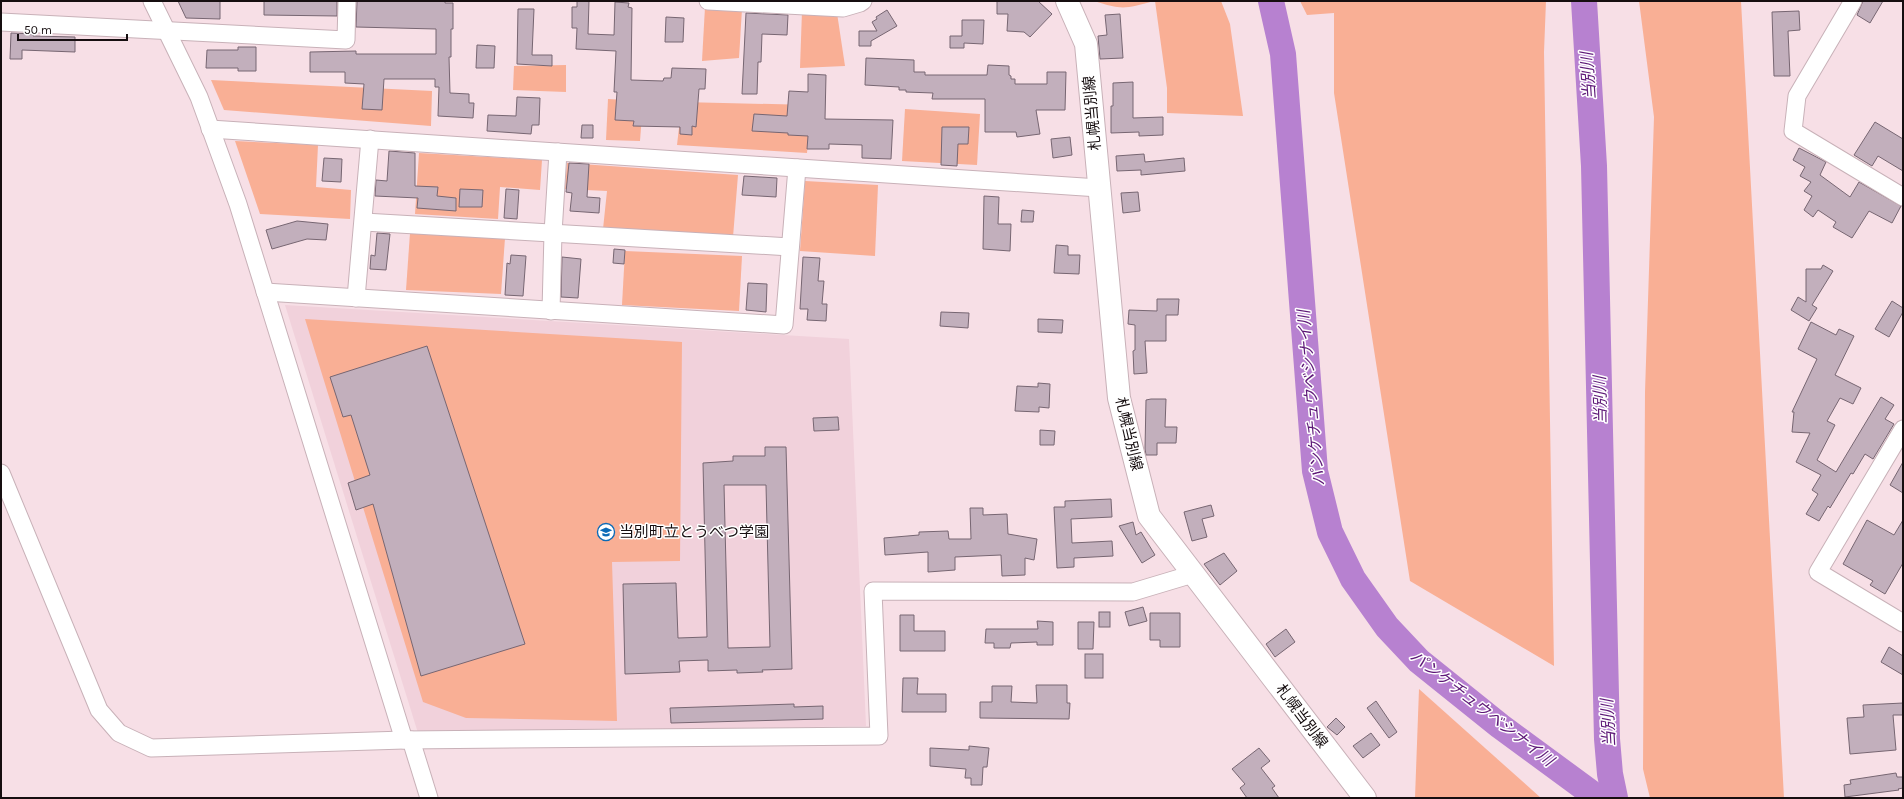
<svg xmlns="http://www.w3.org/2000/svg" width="1904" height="799" viewBox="0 0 1904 799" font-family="Karla,'Noto Sans JP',sans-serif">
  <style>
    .built { fill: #f1d1db }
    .green { fill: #f9af95 }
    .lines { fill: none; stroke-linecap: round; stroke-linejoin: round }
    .river { stroke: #b781d0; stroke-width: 26 }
    .building { fill: #c2afbc; stroke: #776672; fill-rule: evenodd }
    .street-casing { stroke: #c8b1b8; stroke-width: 19 }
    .primary-casing { stroke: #c8b1b8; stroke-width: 24 }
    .street { stroke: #fff; stroke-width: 17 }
    .primary { stroke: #fff; stroke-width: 22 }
    .labels { text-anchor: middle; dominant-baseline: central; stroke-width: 3; stroke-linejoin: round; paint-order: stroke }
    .street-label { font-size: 15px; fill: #160e10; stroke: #fff }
    .poi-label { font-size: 15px; fill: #160e10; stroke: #fff; text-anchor: start }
    .water-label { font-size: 16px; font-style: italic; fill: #5d1877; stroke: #fff }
  </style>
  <rect width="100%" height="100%" fill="#f7dfe6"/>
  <path class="built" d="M285 305 849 339 866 726 418 733Z"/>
  <g class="green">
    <path d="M1094 1H1154C1125 9 1122 10 1094 1Z"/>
    <path d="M1155 1H1221L1230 24 1243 116 1167 113V88Z"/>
    <path d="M1300 1H1546L1544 52 1554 666 1410 581 1334 93V13L1307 15Z"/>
    <path d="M1639 1H1741L1784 798H1650L1643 769 1645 392 1654 117Z"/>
    <path d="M705 7 742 9 739 58 702 61Z"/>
    <path d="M802 11 837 13 845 66 800 68Z"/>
    <path d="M566 65V92L513 90 514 66Z"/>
    <path d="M211 80 432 91 431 126 224 110Z"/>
    <path d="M608 99 643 101 640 141 606 140Z"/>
    <path d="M682 102 811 105 807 153 677 145Z"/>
    <path d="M905 109 980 114 977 165 902 161Z"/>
    <path d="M235 141 318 145 316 187 351 190 350 219 260 214Z"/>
    <path d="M419 153 542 160 540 190 500 187 498 219 415 214Z"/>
    <path d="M567 163 738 175 733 237 603 229 607 191 565 189Z"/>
    <path d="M805 181 878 185 875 256 800 251Z"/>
    <path d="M410 233 505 238 501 294 406 290Z"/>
    <path d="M625 251 742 256 739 311 622 305Z"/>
    <path d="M305 319 682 342 680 561 612 562 617 721 466 718 423 702Z"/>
    <path d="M1419 689 1541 798H1415Z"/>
  </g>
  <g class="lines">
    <g class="river">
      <path d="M1271 1 1283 54 1315 471 1330 532 1353 579 1387 627 1419 661 1500 726 1598 798"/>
      <path d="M1584 1 1594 166 1607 739 1610 774 1615 798"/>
    </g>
  </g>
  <g class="building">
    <path d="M178 1H220V19L186 18Z"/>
    <path d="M264 1H337V16L264 15Z"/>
    <path d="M357 1H445V3H453V29H451V57H449L450 93 469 94V103H474L473 118 438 116 439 87H435V79H384L382 110 362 109 364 84 345 83V72H310V52L356 51V54H436V29L356 27Z"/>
    <path d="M577 1H589L588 34 614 35 615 2 629 3 628 7 632 8 631 80 663 81 664 78H671L672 68 706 69 705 89H699L696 127 692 126V135L680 134V127L633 126 634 121 615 120 617 92H614L616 51 576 49 577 28H572V7H577Z"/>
    <path d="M997 1H1038L1052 14 1030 37 1024 32 1007 31 1008 14H997Z"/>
    <path d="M1863 1H1883L1870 23 1857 15Z"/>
    <path d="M518 9H534L532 55H552V66L517 64Z"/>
    <path d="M887 10 897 26 871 41V46H859V31H877L872 22 877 19 876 17Z"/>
    <path d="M1799 11 1800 30 1788 31 1790 76H1774L1772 12Z"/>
    <path d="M746 13 788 15 787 35 762 34 761 62H758L757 94H742Z"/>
    <path d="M1120 14 1123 58 1100 59 1098 36 1107 35 1105 15Z"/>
    <path d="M666 17 684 18 683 42H665Z"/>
    <path d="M962 20H984L983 44 964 43V48H950V36H962Z"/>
    <path d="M11 33 34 34 33 36 75 37V52L22 50V59H10Z"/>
    <path d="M477 45 495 46 494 68H476Z"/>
    <path d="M238 47H256V71H238V68H206L207 50H238Z"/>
    <path d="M866 58 914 60V72H925V75H987L988 65 1009 66V75L1011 76V79H1015V84H1047V72H1066L1065 110H1036L1040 134 1017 137 1016 132H985V99H932L933 93 906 92V90H899V87L865 85Z"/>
    <path d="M808 74 826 75 825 119 893 120 891 159 862 158V145L829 144V149H807L808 136 788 135V133L752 131 754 114 787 116 789 91 808 92Z"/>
    <path d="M1133 82V118L1163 117V135L1139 136V132L1111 133V106H1113V83Z"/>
    <path d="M517 97 540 98 539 125H532L531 134 487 131 488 115 516 116Z"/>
    <path d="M1875 122 1903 139V171L1878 156 1872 166 1854 155Z"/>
    <path d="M582 125H593V138H581Z"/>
    <path d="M942 127H969L968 144H958L957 166 941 165Z"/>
    <path d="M1070 137 1072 155 1053 158 1051 139Z"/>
    <path d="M1799 148 1826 162 1820 175 1850 197 1859 182 1901 206 1892 223 1869 211 1852 238 1833 227 1836 222 1818 210 1813 217 1804 210 1812 196 1804 191 1811 182 1800 176 1805 167 1793 160Z"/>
    <path d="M389 151 415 153V186L438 187 437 196 456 198V211L417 208 418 198 375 196 376 180 387 181Z"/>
    <path d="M1144 154 1145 162 1184 158 1185 171 1141 175V170L1117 171 1116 156Z"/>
    <path d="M324 158 342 159 341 182 322 181Z"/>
    <path d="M569 163 589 164 587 197 600 198 599 213 570 211 572 193 566 192Z"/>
    <path d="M744 176 777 178 776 197 742 195Z"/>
    <path d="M460 189 483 190 482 207H459Z"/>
    <path d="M506 189 519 190 517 219 504 218Z"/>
    <path d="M1138 192 1140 211 1123 213 1121 193Z"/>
    <path d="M984 196 999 197 998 224H1011L1010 251 983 249Z"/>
    <path d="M1022 210 1034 211 1033 222H1021Z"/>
    <path d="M297 221 328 224 326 240 307 239 272 249 266 230Z"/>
    <path d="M377 233 390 234 386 270 370 269 371 255 375 256Z"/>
    <path d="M1056 245 1068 246V255H1080L1079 274 1054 273Z"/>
    <path d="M614 249 625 250 624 264 613 263Z"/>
    <path d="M511 255 526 256 523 296 505 295 507 263 510 264Z"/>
    <path d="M562 257 581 259 578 298 561 297Z"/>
    <path d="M803 257 820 258 818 281H824L822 304H827L826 321 807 320 808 309H800Z"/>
    <path d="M1823 265 1833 271 1812 305 1817 308 1809 321 1791 310 1798 297 1806 302V269H1821Z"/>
    <path d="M748 283 767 284 766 312 746 310Z"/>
    <path d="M1157 299H1179L1178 315H1166V341H1145L1147 373 1134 374 1133 351 1135 350V325L1128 324 1129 310 1157 311Z"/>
    <path d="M1892 301 1903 308V312L1889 337 1875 329Z"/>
    <path d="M941 312 969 313 968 328 940 326Z"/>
    <path d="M1038 319 1063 320 1062 333 1038 332Z"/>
    <path d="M1811 322 1836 335 1839 329 1854 336 1835 375 1861 388 1853 404 1840 398 1827 421 1835 425 1817 460 1836 472 1881 397 1894 405 1885 419 1894 424 1873 459 1865 454 1853 474 1851 473 1830 508 1828 506 1819 521 1806 514 1818 494 1812 490 1821 475 1796 462 1810 433 1792 432 1794 412H1792L1817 359 1798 349Z"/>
    <path d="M427 346 525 644 421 676 373 504 356 510 348 483 370 475 351 415 343 417 330 377Z"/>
    <path d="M1038 383 1050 384 1049 408 1039 407V412L1015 411 1017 386 1038 387Z"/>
    <path d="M1151 399H1166L1165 427H1177L1176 443H1157V455H1146L1145 449 1146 400Z"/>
    <path d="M838 417 839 430 814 431 813 418Z"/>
    <path d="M1040 430 1055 431 1054 445H1040Z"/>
    <path d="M765 447H786L792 669 762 670 763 672 737 673V670L708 671V660L679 661 680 672 625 674 623 584 676 583 678 638 707 637 703 463 733 461V456H765ZM724 485H766L770 647 728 648Z"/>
    <path d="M1903 462V493L1890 485Z"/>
    <path d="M1111 499 1112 517 1071 519 1072 543 1112 541 1113 556 1074 558V567L1057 568 1054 507H1065V501Z"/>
    <path d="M1211 505 1214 516 1202 519 1207 537 1192 541 1184 512Z"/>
    <path d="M970 508H983V515L1007 514 1008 534 1037 539 1034 560 1025 558V575L1002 576 1001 555 955 557V570L928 572V552L885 555 884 538 919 535V532L948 531 949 539H971Z"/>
    <path d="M1867 520 1894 535 1903 520V563L1885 594 1870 585 1873 581 1843 564Z"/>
    <path d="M1133 522 1136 535 1141 532 1155 555 1142 563 1119 526Z"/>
    <path d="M1224 553 1237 571 1220 585 1204 564Z"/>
    <path d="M1143 607 1147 621 1129 626 1125 612Z"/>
    <rect x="1099" y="612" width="11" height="15"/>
    <path d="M1150 613H1180V647H1160V640H1150Z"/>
    <path d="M900 615H914V631H945V651H900Z"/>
    <path d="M1037 621 1053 622V645H1037V642L1011 643 1010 648H994V643H985L986 629H1038Z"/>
    <path d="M1078 622H1094L1093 649H1078Z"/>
    <path d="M1286 629 1295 642 1275 657 1266 644Z"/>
    <path d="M1889 647 1903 656V675L1881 662Z"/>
    <rect x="1085" y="654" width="18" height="24"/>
    <path d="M903 678H918L917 694H946V712H902Z"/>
    <path d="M1036 685H1067V703H1070L1069 719 980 718V702H992V686H1012L1011 702 1037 703Z"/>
    <path d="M1376 701 1397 732 1389 738 1367 708Z"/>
    <path d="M1903 703V715H1893L1896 750 1850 754 1847 718 1864 717 1863 705Z"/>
    <path d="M794 704V707L823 706V719L671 723 670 708Z"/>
    <path d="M1336 718 1345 727 1337 735 1327 727Z"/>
    <path d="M1371 733 1380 745 1363 758 1353 746Z"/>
    <path d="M969 746 989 748 987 767H983L982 785H971V778H965L966 769 930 766V748L969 750Z"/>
    <path d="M1259 748 1270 761 1261 768 1275 786 1272 788 1279 798H1247L1240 788 1245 784 1232 769Z"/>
    <path d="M1896 773 1897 777H1903V788L1898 789 1899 790 1845 797 1844 785 1851 784 1850 780Z"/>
  </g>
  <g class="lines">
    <g class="street-casing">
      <g id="street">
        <path d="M152 1 199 97 238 204 404 740"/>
        <path d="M708 1 843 8 860 3 863 1"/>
        <path d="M1853 1 1797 96 1793 131 1903 197"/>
        <path d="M1 22 346 40 347 1"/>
        <path d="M210 129 1099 188"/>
        <path d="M364 222 790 247"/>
        <path d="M265 292 784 325 797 168"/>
        <path d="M356 298 370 139"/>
        <path d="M551 311 553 233 558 152"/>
        <path d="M1903 429 1818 572 1903 623"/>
        <path d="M1 473 99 710 119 733 151 748 404 740 879 736 873 591 1133 592 1193 574"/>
        <path d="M411 740 429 798"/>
      </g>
    </g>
    <g class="primary-casing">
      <path id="primary" d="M1067 1 1086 44 1119 398 1149 516 1365 798"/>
    </g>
    <use href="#street" class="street"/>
    <use href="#primary" class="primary"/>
  </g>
  <defs>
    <g id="school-ring" transform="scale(0.9)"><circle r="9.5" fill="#fff" stroke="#0b6ab7" stroke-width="1.5"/><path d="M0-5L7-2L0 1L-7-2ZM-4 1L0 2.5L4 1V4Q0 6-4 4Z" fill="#0b6ab7"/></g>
  </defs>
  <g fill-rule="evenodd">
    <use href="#school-ring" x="606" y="532"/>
  </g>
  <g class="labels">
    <g class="street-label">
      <text transform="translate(1092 113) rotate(-95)">札幌当別線</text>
      <text transform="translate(1129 434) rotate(77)">札幌当別線</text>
      <text transform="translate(1302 716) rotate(53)">札幌当別線</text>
    </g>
    <g class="poi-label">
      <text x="619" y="532">当別町立とうべつ学園</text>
    </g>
    <g class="water-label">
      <text transform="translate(1588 76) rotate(-94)">当別川</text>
      <text transform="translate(1311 398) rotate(-95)">パンケチュウベシナイ川</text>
      <text transform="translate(1600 400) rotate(-91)">当別川</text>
      <text transform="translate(1482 708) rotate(38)">パンケチュウベシナイ川</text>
      <text transform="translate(1608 723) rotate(-93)">当別川</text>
    </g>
  </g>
  <rect width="1904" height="799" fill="none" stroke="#160e10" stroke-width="4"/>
  <path d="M18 34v6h109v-6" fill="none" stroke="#160e10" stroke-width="2"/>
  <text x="24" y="34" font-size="12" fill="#160e10" stroke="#ffffff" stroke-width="3" paint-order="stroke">50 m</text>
</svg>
